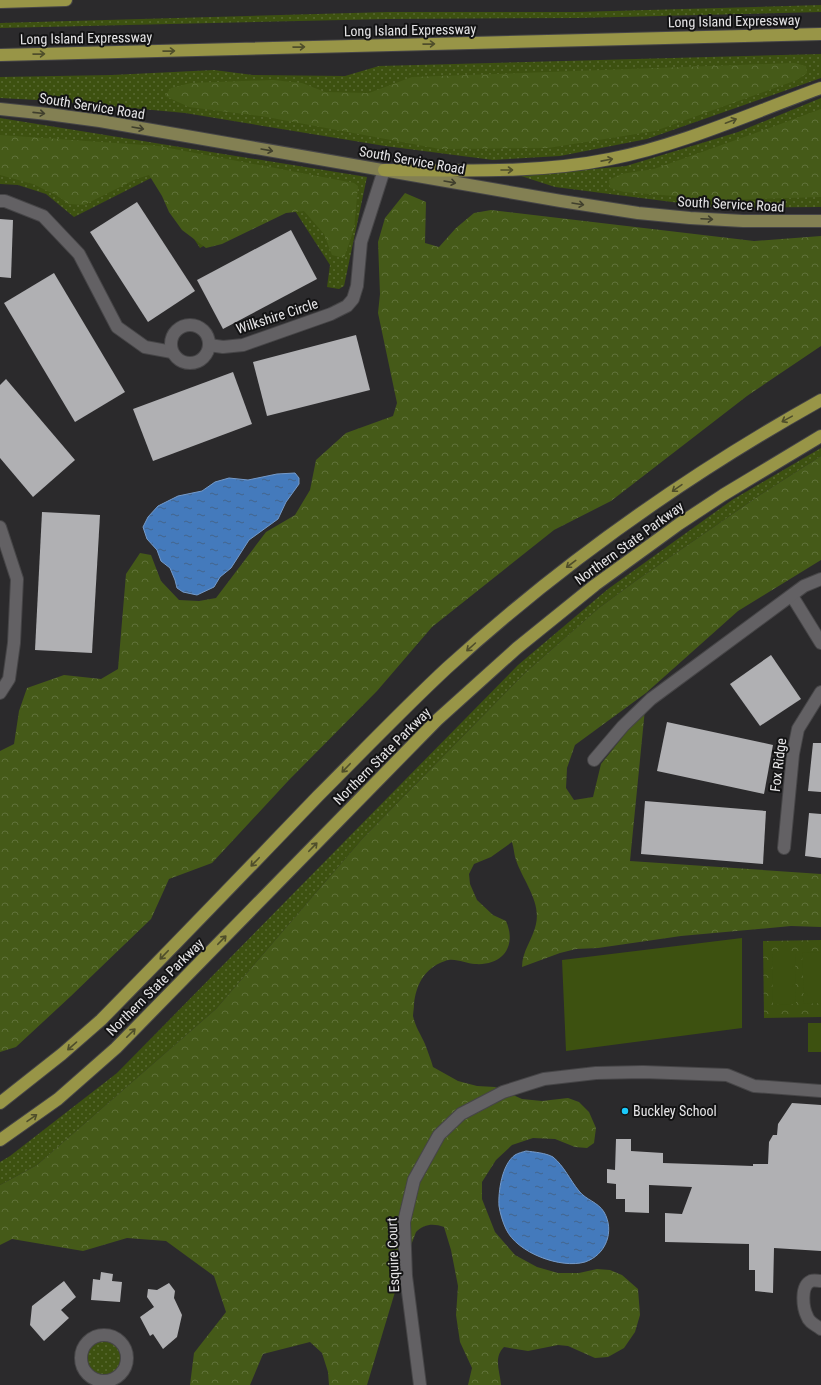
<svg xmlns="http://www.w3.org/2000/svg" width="821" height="1385" viewBox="0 0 821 1385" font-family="'Roboto Condensed',sans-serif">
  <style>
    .grass { fill: url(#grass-dots) }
    .forest { fill: url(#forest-crowns) }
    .park { fill: url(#park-crowns) }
    .pitch { fill: #3d5110 }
    .water { fill: url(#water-ripples); stroke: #759ac9 }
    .building { fill: #b0b0b3 }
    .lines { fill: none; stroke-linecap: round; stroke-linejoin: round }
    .minor-casing { stroke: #464547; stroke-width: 14 }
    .major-casing { stroke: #464547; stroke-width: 14 }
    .highway-casing { stroke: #464547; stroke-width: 14 }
    .minor { stroke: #636164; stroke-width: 12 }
    .major { stroke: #838053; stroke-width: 12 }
    .highway { stroke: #989547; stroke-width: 12 }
    .oneway { stroke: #4f4e2b }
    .oneway2 { stroke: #403f2d }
    .poi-dot { fill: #1bcafc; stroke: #131314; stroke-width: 1.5 }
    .labels { text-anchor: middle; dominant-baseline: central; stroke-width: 4; stroke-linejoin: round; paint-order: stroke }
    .street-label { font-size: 14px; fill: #e6e5e7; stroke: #131314 }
    .poi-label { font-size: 14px; fill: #e6e5e7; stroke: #131314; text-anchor: start }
  </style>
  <defs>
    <pattern id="grass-dots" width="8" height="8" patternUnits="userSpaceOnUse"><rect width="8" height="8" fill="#3d5110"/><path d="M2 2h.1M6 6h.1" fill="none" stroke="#596a33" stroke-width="1.8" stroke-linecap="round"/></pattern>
    <pattern id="forest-crowns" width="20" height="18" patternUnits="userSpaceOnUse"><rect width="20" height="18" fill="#455a18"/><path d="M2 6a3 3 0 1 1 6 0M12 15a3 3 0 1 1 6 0" fill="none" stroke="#60723a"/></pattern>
    <pattern id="park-crowns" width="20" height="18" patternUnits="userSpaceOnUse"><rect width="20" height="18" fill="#3d5110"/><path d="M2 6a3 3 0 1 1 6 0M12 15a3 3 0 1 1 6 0" fill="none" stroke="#596a33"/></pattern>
    <pattern id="water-ripples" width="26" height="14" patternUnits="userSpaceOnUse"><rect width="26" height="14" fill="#447abc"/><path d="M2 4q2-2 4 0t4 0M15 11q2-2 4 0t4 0" fill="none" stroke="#44658c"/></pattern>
  </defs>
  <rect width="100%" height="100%" fill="#2b2a2c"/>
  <g class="grass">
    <path d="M821 5V12L577 18 388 19 0 28V23L388 12H577Z"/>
    <path d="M821 54V78L647 139 560 156 493 160 385 146 185 113 55 101 0 98V77L112 75 214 70 253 75 345 76 379 66Z"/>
    <path d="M821 98V207L719 208 555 187 521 176 626 166 738 132Z"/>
    <path d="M0 118 367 177 344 286 339 289 327 287 330 265 288 200 200 248 153 177 74 217 46 194 18 185 0 184Z"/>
    <path d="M821 448V456L760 495 637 580 599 608 525 673 363 838 216 1009 37 1165 0 1185V1162L10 1156 117 1073 518 665 608 589 732 500Z"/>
    <circle cx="104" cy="1358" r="23"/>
  </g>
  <g class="forest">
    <path d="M794 63 806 66 807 73 797 80 655 131 548 148 440 149 261 116 189 107 165 96 171 88 191 83 273 80 302 83 325 92 369 93 412 77Z"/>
    <path d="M821 109V197L724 200 624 192 610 188 609 180 621 174 654 169 767 129Z"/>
    <path d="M0 135 158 146 354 183 358 186 354 229 344 258 332 255 324 234 304 211 286 213 222 244 206 248 182 230 169 212 162 196 149 175 136 179 84 205 69 204 56 195 33 184 0 175Z"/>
    <path d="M405 193 426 202 425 243 439 247 456 228 474 213 491 210 754 241 821 236V346L747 396 611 501 554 530 432 627 377 691 289 780 212 863 169 879 151 919 71 996 16 1047 0 1052V751L14 744 19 711 27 688 64 675 101 679 118 669 126 574 140 553 151 555 161 581 179 600 199 601 216 598 266 532 295 515 310 490 316 460 346 433 393 416 397 403 378 313 380 294 378 242 385 218Z"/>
    <path d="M821 456V560L738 611 646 693 575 745 567 768 566 788 574 800 593 797 601 764 645 709 630 861 821 874V927L791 926 681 936 598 948 576 949 560 953 522 967C522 951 533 939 536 924 541 901 523 881 516 860 514 855 514 848 512 842L491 857 474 864 469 874 470 884 477 900 493 915 506 921C517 946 503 966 475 964 467 964 458 959 449 960 446 960 443 962 440 963 423 971 416 986 414 1004 414 1008 413 1013 413 1016 415 1026 421 1035 425 1044 428 1052 431 1060 433 1067L458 1081 477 1086 495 1087 522 1099 542 1101 568 1098 579 1102 589 1112 596 1128 594 1143 587 1148 575 1147 555 1139 533 1138 512 1145 496 1160 482 1182V1199L495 1232 515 1255 537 1267 558 1273H579L597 1269 610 1270 622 1275 638 1289 640 1315 635 1332 624 1348 608 1357 595 1358 568 1346 558 1345 528 1351 504 1347C493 1358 500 1371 501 1385H468L472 1368 460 1342 456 1315 458 1286 451 1250 444 1227C433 1223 424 1224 416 1232L401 1272 367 1385H329L328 1372 322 1353 310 1342 263 1354 250 1385H190L194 1353 226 1312 214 1276 166 1241 127 1238 83 1251 12 1239 0 1245V1185L37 1165 216 1009 363 838 525 673 599 608 637 580 760 495Z"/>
  </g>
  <path class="park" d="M821 940V1017L764 1018 763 941Z"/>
  <g class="pitch">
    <path d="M742 938V1028L566 1051 562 960Z"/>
    <path d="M821 952V1003L804 1004 802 953Z"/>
    <path d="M772 953H795L796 1004 773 1005Z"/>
    <rect x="808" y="1023" width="13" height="29"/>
  </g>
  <g class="water">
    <path d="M295 473 299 478V484L286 502 278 519 249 540 231 568 220 577 214 587 197 595 183 592 177 588 175 580 170 568 161 561 157 550 147 539 143 527 148 517 158 506 178 496 202 491 215 482 229 478 248 480 277 474Z"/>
    <path d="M526 1151C534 1152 546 1153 553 1157 564 1166 570 1180 579 1191 586 1200 598 1202 604 1212 615 1231 606 1255 585 1262 561 1269 517 1253 506 1229 503 1223 500 1213 499 1206 498 1192 502 1164 515 1155 518 1153 523 1152 526 1151Z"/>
  </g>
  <g class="building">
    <path d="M137 202 195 291 148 322 90 232Z"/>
    <path d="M0 219 13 220 11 278 0 277Z"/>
    <path d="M291 230 317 279 223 329 197 280Z"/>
    <path d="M54 273 125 392 75 422 4 303Z"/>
    <path d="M356 335 370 390 267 416 253 362Z"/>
    <path d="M233 372 252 424 153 461 133 409Z"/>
    <path d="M6 379 75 460 33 497 0 458V385Z"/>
    <path d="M42 512 100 515 92 653 35 650Z"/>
    <path d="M771 655 801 699 760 726 730 684Z"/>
    <path d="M667 722 773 745 764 794 657 771Z"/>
    <path d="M813 743H821V792L808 791Z"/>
    <path d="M645 801 766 811 763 864 641 854Z"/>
    <path d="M809 813 821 814V858L805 856Z"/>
    <path d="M792 1103 821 1105V1251L774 1248 773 1293 755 1291V1270H749V1244L665 1242V1213L682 1214 692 1187 649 1185V1213L625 1212V1199H616V1184L607 1183V1169L615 1170 616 1139H631V1151L663 1153V1163L753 1166V1164H768L769 1142 773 1135H777L778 1124Z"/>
    <path d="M101 1272 113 1274 112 1281 122 1282 120 1302 91 1300 93 1279 100 1280Z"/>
    <path d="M64 1281 76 1297 61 1310 69 1318 44 1341 30 1325 32 1306Z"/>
    <path d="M169 1283 175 1291 174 1298 182 1315 177 1337 163 1349 153 1334 150 1336 140 1317 154 1307 147 1297 148 1289 157 1290Z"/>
  </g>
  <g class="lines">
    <g class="minor-casing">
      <g id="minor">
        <path d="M0 201H5L43 216 79 254 117 327 145 347 172 352"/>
        <circle cx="190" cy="344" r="19"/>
        <path d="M209 345 223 347 243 345 331 314 347 306 353 299 357 286 361 242 384 170"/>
        <path d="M0 527 17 579 14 643 9 679 0 693"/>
        <path d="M792 596 821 643"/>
        <path d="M594 760 623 726 651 699 804 586 821 579"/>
        <path d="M784 848 793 754 798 729 821 692"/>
        <path d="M821 1281C818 1281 814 1280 811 1281 800 1286 803 1308 807 1316 809 1323 816 1325 821 1329"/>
        <circle cx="104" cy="1358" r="23"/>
        <path d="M420 1385 406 1276 404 1222 414 1180 439 1135 461 1114 503 1092 544 1079 596 1073 643 1072 727 1075 754 1086 821 1091"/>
      </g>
    </g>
    <g class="major-casing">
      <path id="major" d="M0 109 48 114 100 121 561 201 638 213 690 218 743 221H821"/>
    </g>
    <g class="highway-casing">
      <g id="highway">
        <path d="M0 2 66 0"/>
        <path d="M0 55 821 34"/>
        <path d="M384 170C459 170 536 174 610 159 682 145 751 113 821 88"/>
        <path d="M0 1103 62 1054 101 1020C174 946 246 871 318 796 361 753 403 709 447 668 561 564 687 475 821 400"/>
        <path d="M0 1140 58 1099 116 1048 437 720 517 648 595 585 679 524 723 495 821 436"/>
      </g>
    </g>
    <use href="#minor" class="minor"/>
    <use href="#major" class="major"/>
    <use href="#highway" class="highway"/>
  </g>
  <defs><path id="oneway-shaft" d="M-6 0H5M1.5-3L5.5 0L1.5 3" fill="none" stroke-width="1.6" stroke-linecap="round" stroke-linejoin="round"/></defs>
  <g class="oneway">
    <use href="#oneway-shaft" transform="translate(429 44) rotate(-1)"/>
    <use href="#oneway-shaft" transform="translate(299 47) rotate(-1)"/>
    <use href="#oneway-shaft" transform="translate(169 51) rotate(-1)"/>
    <use href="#oneway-shaft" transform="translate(39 54) rotate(-1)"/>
    <use href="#oneway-shaft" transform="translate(731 121) rotate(-21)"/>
    <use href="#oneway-shaft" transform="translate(607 160) rotate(-11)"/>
    <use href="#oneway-shaft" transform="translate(507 170)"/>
    <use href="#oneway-shaft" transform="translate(787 419) rotate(151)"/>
    <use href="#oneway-shaft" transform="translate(677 488) rotate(145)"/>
    <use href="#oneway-shaft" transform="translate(571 564) rotate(143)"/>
    <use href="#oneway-shaft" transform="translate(471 647) rotate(138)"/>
    <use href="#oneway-shaft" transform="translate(346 768) rotate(134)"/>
    <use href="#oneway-shaft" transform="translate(313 847) rotate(-46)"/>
    <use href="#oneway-shaft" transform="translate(255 862) rotate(134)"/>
    <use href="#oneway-shaft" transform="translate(222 940) rotate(-46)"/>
    <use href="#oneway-shaft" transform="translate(164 955) rotate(134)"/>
    <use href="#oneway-shaft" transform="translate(131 1033) rotate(-45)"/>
    <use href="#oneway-shaft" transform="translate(72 1046) rotate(139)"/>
    <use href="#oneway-shaft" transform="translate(32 1118) rotate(-35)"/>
  </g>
  <g class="oneway2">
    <use href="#oneway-shaft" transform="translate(39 113) rotate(6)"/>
    <use href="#oneway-shaft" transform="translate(138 128) rotate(10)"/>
    <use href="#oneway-shaft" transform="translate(267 150) rotate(10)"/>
    <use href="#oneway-shaft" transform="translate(450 182) rotate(10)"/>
    <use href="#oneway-shaft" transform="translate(578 204) rotate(9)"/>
    <use href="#oneway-shaft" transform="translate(707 219) rotate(3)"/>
  </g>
  <circle class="poi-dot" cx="625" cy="1111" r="4"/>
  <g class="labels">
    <g class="street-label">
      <text transform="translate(734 21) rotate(-1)">Long Island Expressway</text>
      <text transform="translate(410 30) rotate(-1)">Long Island Expressway</text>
      <text transform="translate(86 38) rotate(-1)">Long Island Expressway</text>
      <text transform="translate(92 106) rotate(9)">South Service Road</text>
      <text transform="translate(412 160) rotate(10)">South Service Road</text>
      <text transform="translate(731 204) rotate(3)">South Service Road</text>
      <text transform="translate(277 316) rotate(-18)">Wilkshire Circle</text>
      <text transform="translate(629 543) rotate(-36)">Northern State Parkway</text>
      <text transform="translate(382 756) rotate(-45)">Northern State Parkway</text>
      <text transform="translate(778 765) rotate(-83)">Fox Ridge</text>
      <text transform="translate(155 987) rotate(-45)">Northern State Parkway</text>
      <text transform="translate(393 1255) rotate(-92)">Esquire Court</text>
    </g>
    <g class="poi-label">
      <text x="633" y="1111">Buckley School</text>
    </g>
  </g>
</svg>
